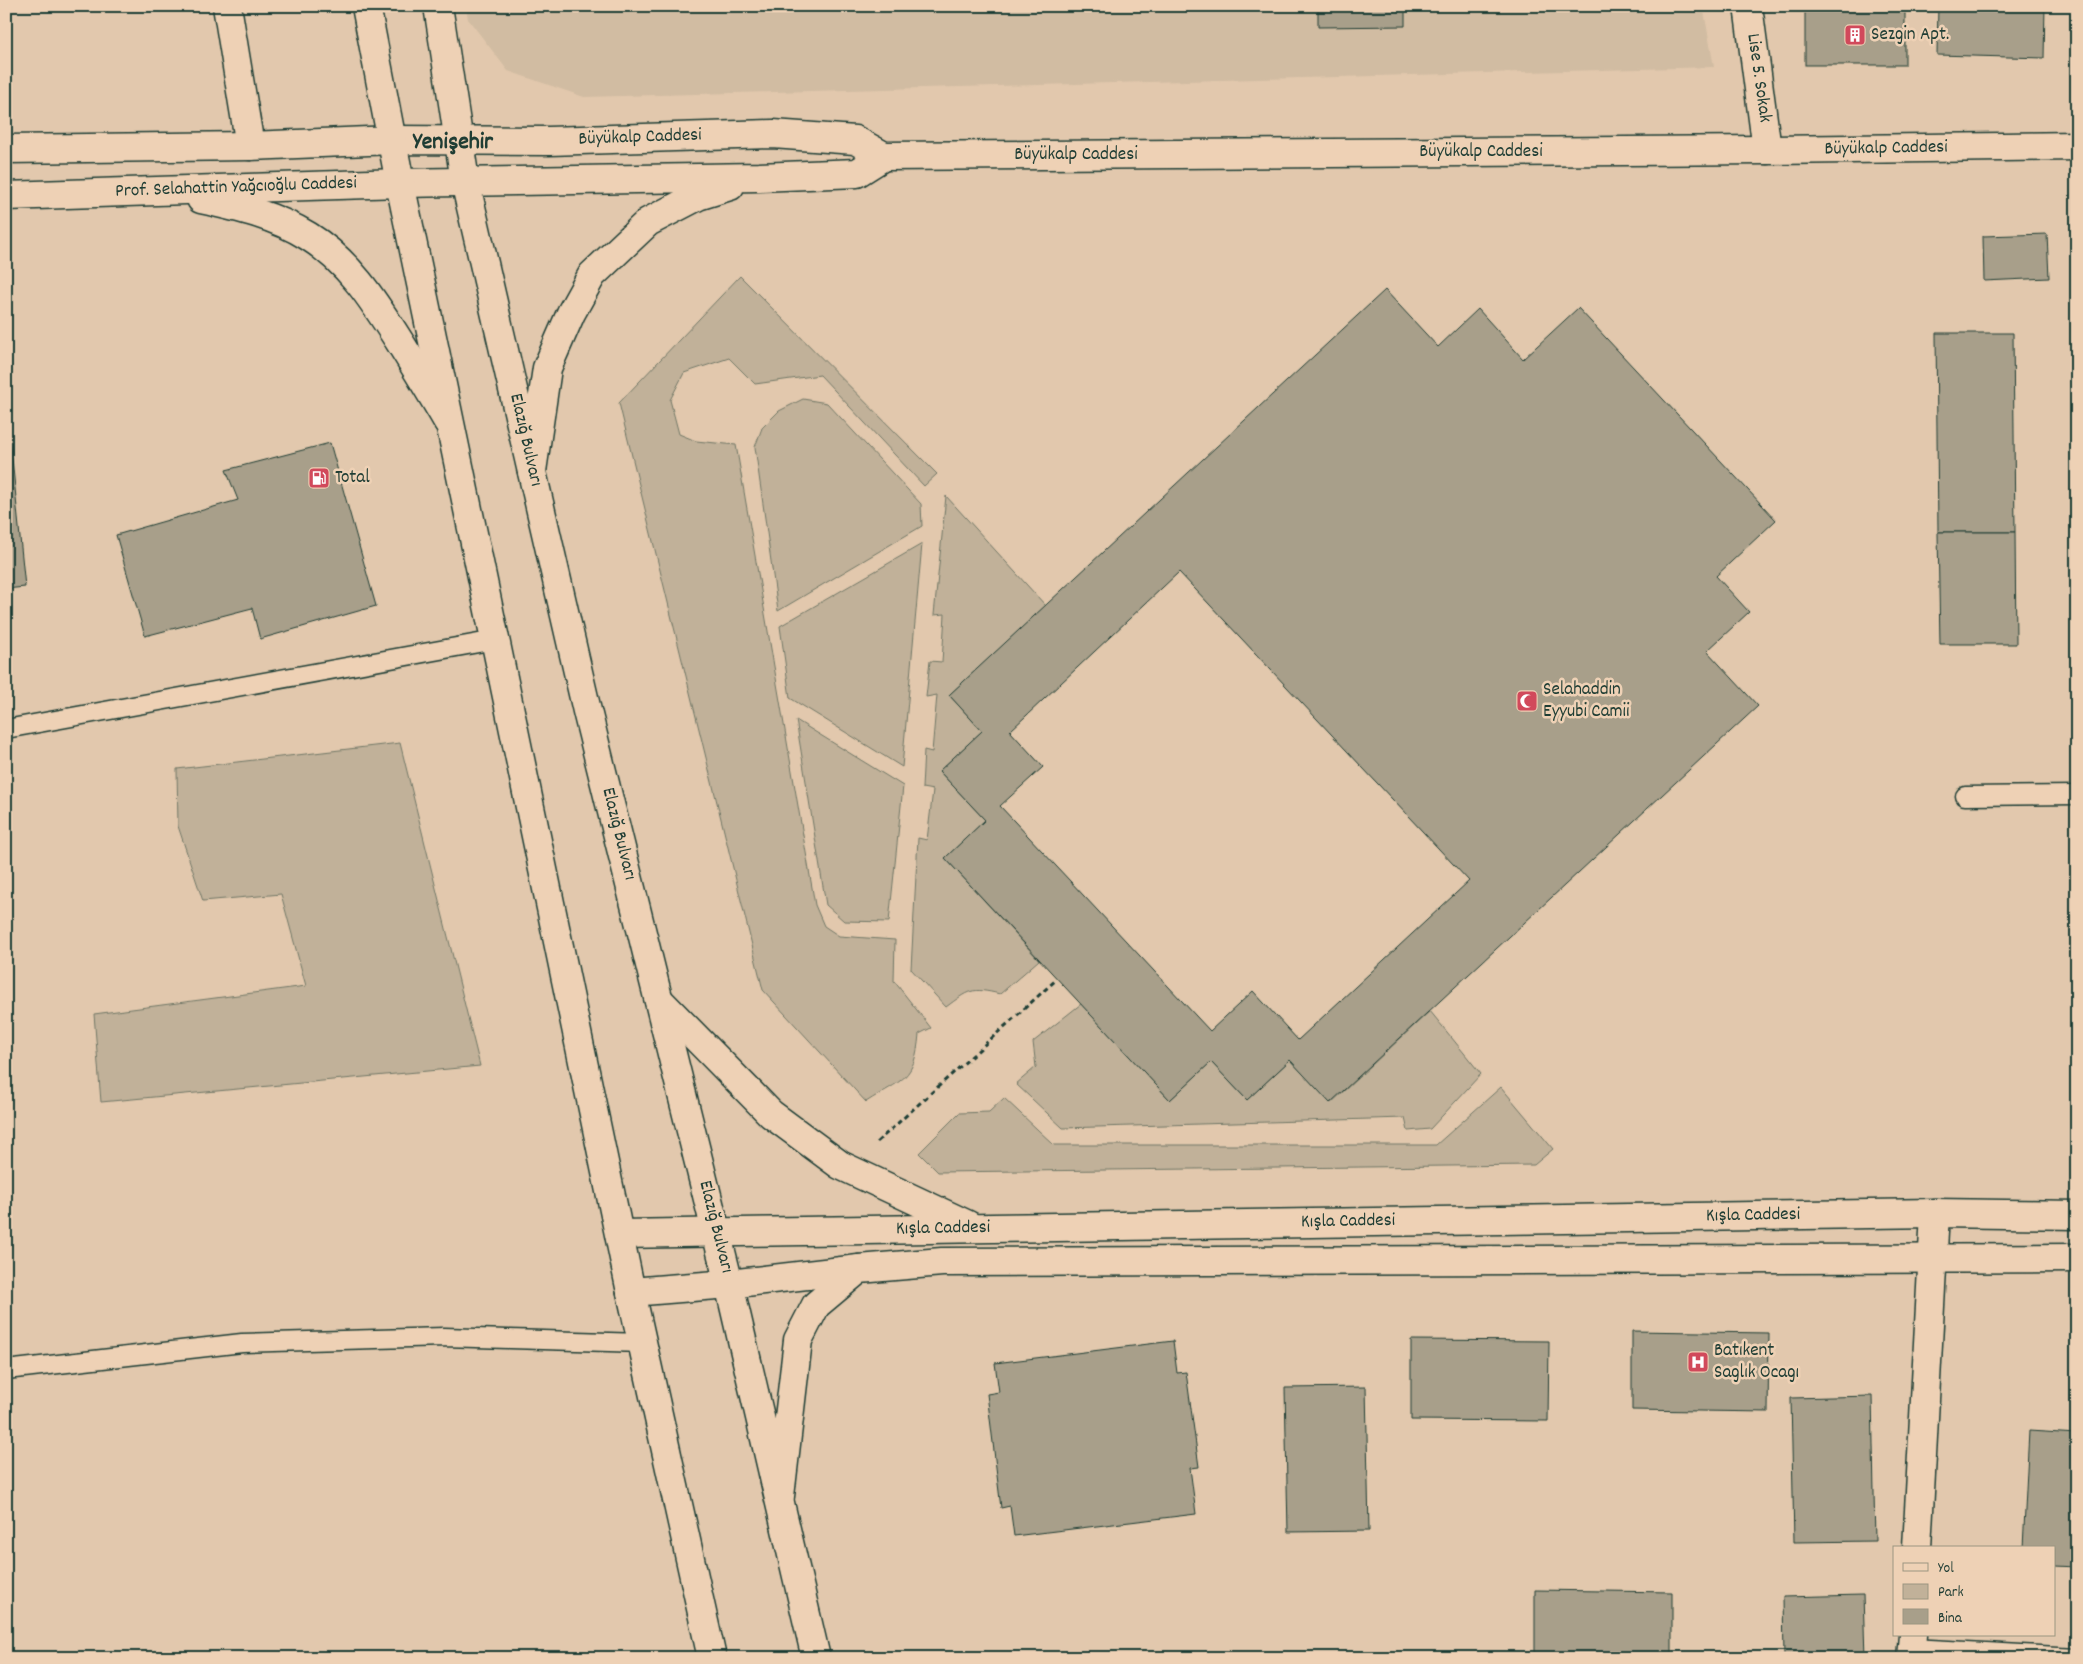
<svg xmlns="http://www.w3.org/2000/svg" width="2083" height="1664" viewBox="0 0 2083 1664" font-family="Dekko,sans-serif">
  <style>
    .built { fill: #d1bca2 }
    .green { fill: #c1b199; stroke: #707766 }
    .building { fill: #a89f8a; stroke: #1f3d34; fill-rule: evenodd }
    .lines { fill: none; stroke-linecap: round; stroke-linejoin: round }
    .service-casing { stroke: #1f3d34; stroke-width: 21 }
    .minor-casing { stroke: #1f3d34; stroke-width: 31 }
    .tertiary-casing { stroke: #1f3d34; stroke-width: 31 }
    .primary-casing { stroke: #1f3d34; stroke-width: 31 }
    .path { stroke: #1f3d34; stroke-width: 3; stroke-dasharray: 5 4; stroke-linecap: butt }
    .service { stroke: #eed1b5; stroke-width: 18 }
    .minor { stroke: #eed1b5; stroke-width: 28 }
    .tertiary { stroke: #eed1b5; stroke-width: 28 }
    .primary { stroke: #eed1b5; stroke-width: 28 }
    .labels { text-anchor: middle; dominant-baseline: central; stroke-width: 5; stroke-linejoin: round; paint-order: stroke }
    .poi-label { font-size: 19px; fill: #1f3d34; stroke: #eed1b5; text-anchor: start }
    .street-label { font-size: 19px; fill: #1f3d34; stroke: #eed1b5 }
    .district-label { font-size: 24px; font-weight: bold; fill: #1f3d34; stroke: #eed1b5 }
  </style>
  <rect width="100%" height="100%" fill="#e2c8ad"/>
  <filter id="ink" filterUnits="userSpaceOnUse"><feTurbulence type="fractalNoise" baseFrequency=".02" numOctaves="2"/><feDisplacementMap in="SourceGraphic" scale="10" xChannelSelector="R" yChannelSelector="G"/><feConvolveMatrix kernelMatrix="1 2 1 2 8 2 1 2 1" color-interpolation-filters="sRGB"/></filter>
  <g filter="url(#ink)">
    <path class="built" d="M466 6H1703L1714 67 584 97 508 71 468 19Z"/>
    <g class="green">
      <path d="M740 276 937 474 924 486 820 375 755 384 729 358 684 373 670 400 679 434 696 441 736 445 815 905 824 926 839 936 895 940 894 981 931 1028 919 1034C915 1081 902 1079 866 1102L763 990 619 403Z"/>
      <path d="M803 399 827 403 921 504 922 526 778 611 755 447 762 428 779 411Z"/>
      <path d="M946 496 1046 606 949 695 982 731 939 771 985 820 945 858 1039 960 1000 994C971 987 969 990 946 1007L911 969 918 838 927 840 933 790 922 788 924 750 932 752 937 695 926 697 930 661 942 662 945 614 934 615Z"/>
      <path d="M922 544 902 767 790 698 780 626Z"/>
      <path d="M796 720 903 786 889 922 844 921 826 905Z"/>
      <path d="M400 743 480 1066 101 1102 94 1014 306 986 281 894 203 901 178 826 177 769Z"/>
      <path d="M1081 1004 1170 1100 1211 1062 1247 1100 1290 1060 1331 1103 1430 1011 1481 1074 1430 1129 1408 1131 1405 1118 1063 1128 1016 1084 1036 1067 1033 1042Z"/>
      <path d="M1501 1087 1553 1149 1534 1165 938 1172 919 1153 959 1113 989 1112 1004 1098 1054 1145H1436Z"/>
    </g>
    <g class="building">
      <path d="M1254 6H1405V26L1318 27V8L1254 9Z"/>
      <rect x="1805" y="6" width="100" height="59"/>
      <path d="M1938 6H2045L2044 58 1937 55Z"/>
      <path d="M2047 234 2049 278 1984 281 1983 236Z"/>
      <path d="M1385 290 1438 347 1478 309 1523 359 1578 308 1776 520 1716 576 1749 612 1707 651 1758 706 1330 1103 1290 1060 1247 1100 1211 1062 1170 1100 945 858 985 820 939 771 982 731 949 695ZM1179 572 1469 881 1298 1040 1253 991 1210 1031 1000 806 1043 767 1010 731Z"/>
      <path d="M1936 333H2013L2015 532H1938Z"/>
      <path d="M6 399 25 587 6 589Z"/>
      <path d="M330 443 376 606 260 639 252 608 145 636 116 535 238 500 226 470Z"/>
      <path d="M1938 532H2015L2016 644H1940Z"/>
      <path d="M1632 1331 1769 1333 1768 1412 1632 1410Z"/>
      <path d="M1411 1340 1549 1341 1548 1421 1411 1420Z"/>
      <path d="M1173 1341 1177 1373 1186 1372 1199 1467 1190 1468 1196 1514 1014 1536 1010 1506 1001 1508 987 1394 999 1392 995 1363Z"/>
      <path d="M1366 1387 1369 1531 1288 1532 1285 1388Z"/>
      <path d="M1872 1396 1875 1541 1794 1542 1791 1398Z"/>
      <path d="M2029 1431 2077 1434V1567L2054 1566V1548H2023Z"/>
      <path d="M1535 1590 1672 1592V1658H1535Z"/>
      <path d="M1863 1595 1865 1658H1784L1783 1597Z"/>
    </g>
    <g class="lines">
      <g class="service-casing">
        <g id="service">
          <path d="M6 729 495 640"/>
          <path d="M1965 796 2077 795"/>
          <path d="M6 1370 242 1343 444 1337 642 1343"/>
          <path d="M1912 1648 2077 1657"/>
        </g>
      </g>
      <g class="minor-casing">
        <g id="minor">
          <path d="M227 6 250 146"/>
          <path d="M1748 6 1767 150"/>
          <path d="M1917 1548 1935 1213"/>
          <path d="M1911 1658 1913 1635"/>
        </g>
      </g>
      <g class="tertiary-casing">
        <g id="tertiary">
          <path d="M6 149 250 146 392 140 549 141 773 134 855 140 884 156 1767 150 2077 146"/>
          <path d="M6 196 400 183 759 177 857 173 884 156"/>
          <path d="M201 199C238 207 276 216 308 236 350 262 375 303 401 344 417 370 433 396 448 422"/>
          <path d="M532 471 547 368 571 313 592 275 648 222 698 196 730 186"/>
          <path d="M659 1000 771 1114 840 1165 968 1225"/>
          <path d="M620 1234 1935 1213 2077 1215"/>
          <path d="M631 1292 729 1284 859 1269"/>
          <path d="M780 1496 798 1340 816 1305 859 1269 942 1262 2077 1258"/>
        </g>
      </g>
      <g class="primary-casing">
        <g id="primary">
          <path d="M366 6 400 183 631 1292 712 1658"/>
          <path d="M438 6 465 181 587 711 729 1284 816 1658"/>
        </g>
      </g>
      <path class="path" d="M877 1142 1057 979"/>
      <use href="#service" class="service"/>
      <use href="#minor" class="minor"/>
      <use href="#tertiary" class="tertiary"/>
      <use href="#primary" class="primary"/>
    </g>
  </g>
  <defs>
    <g id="building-square" transform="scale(1.125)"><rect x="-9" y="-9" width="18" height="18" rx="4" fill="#d1495b" stroke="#eed1b5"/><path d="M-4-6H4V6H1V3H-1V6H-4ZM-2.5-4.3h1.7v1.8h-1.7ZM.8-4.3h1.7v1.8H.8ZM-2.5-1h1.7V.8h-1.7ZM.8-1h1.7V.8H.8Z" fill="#fff"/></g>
    <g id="fuel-square" transform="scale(1.125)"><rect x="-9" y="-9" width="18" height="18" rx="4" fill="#d1495b" stroke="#eed1b5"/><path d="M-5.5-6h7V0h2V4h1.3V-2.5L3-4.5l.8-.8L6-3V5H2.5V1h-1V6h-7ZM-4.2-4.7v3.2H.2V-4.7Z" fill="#fff"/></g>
    <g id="mosque-square" transform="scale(1.125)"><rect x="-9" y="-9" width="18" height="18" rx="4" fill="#d1495b" stroke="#eed1b5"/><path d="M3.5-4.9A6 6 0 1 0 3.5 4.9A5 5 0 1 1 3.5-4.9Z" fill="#fff"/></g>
    <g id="hospital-square" transform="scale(1.125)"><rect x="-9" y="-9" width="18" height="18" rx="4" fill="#d1495b" stroke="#eed1b5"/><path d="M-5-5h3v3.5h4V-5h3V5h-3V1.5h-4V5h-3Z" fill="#fff"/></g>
  </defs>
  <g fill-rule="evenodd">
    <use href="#building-square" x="1855" y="35"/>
    <use href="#fuel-square" x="319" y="478"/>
    <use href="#mosque-square" x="1527" y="701"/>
    <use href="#hospital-square" x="1698" y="1362"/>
  </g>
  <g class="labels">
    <g class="poi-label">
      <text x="1871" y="35">Sezgin Apt.</text>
      <text x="335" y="478">Total</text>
      <text x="1543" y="690">Selahaddin<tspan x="1543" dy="22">Eyyubi Camii</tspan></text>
      <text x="1714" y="1351">Batıkent<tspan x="1714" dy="22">Saglık Ocagı</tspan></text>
    </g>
    <g class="street-label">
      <text transform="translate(1758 78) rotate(82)">Lise 5. Sokak</text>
      <text transform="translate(640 138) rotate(-2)">Büyükalp Caddesi</text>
      <text transform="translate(1886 149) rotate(-1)">Büyükalp Caddesi</text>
      <text x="1481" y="152">Büyükalp Caddesi</text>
      <text x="1076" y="155">Büyükalp Caddesi</text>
      <text transform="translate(236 188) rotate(-2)">Prof. Selahattin Yağcıoğlu Caddesi</text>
      <text transform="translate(525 440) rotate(77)">Elazığ Bulvarı</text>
      <text transform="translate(618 834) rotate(76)">Elazığ Bulvarı</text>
      <text transform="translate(1753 1216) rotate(-1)">Kışla Caddesi</text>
      <text transform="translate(1348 1222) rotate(-1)">Kışla Caddesi</text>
      <text transform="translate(715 1227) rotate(76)">Elazığ Bulvarı</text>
      <text transform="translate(943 1229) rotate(-1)">Kışla Caddesi</text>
    </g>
    <g class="district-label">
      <text x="453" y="143">Yenişehir</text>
    </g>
  </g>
  <rect width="2083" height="1664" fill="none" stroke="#eed1b5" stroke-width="25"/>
  <rect x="12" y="12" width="2058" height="1639" fill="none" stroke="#1f3d34" stroke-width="2" filter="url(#ink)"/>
  <rect x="1893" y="1546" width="162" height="90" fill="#eed1b5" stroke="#9b9681"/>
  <rect x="1903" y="1563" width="25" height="8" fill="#eed1b5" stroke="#9b9681"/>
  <text x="1938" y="1572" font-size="15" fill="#1f3d34">Yol</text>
  <rect x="1903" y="1584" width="25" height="15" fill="#c1b199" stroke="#9b9681"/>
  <text x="1938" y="1596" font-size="15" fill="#1f3d34">Park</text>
  <rect x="1903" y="1609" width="25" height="15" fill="#a89f8a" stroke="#9b9681"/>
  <text x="1938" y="1622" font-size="15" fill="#1f3d34">Bina</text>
</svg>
